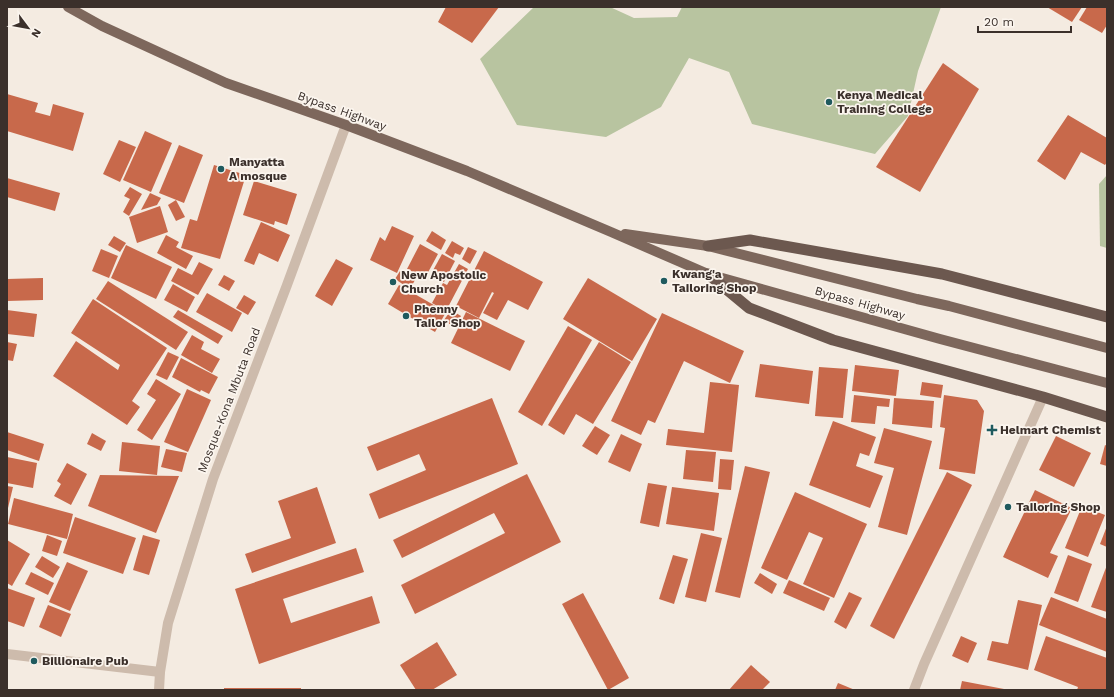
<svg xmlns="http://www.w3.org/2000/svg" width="1114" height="697" viewBox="0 0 1114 697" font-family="'Work Sans',sans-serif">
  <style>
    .green { fill: #b8c4a0 }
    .building { fill: #c8694b }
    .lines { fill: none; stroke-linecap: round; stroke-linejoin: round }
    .minor { stroke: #cdbbac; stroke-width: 10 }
    .primary { stroke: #7d675c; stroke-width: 10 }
    .trunk { stroke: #6c584f; stroke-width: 11 }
    .poi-dot { fill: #1f5a5e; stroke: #fbf5ee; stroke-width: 1.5 }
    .labels { text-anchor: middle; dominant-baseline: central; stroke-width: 3.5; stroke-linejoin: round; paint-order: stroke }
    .poi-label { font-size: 12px; font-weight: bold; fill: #3b302b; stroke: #fbf5ee; text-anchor: start }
    .street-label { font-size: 12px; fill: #3b302b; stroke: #fbf5ee }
  </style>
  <rect width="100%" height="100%" fill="#f4ebe1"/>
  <g class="green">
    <path d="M534 7H610L634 18 677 17 682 7H941L918 71 908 116 875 154 752 124 729 72 689 58 661 107 606 137 517 125 480 59Z"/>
    <path d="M1107 175V248L1100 246 1099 184Z"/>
  </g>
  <g class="building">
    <path d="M446 7H499L472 43 438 22Z"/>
    <path d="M1047 7H1082L1072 22Z"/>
    <path d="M1087 7H1107V25L1102 33 1079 20Z"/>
    <path d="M943 63 979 89 920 192 876 167Z"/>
    <path d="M7 94 38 103 35 112 50 116 53 104 84 113 73 151 7 131Z"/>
    <path d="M1068 115 1107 138V162L1105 165 1081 152 1065 180 1037 161Z"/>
    <path d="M145 131 172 143 151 192 123 180Z"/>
    <path d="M119 140 136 147 120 182 103 174Z"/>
    <path d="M179 145 203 155 184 203 159 193Z"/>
    <path d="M214 165 246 175 220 259 181 248 190 219 197 221Z"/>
    <path d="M7 178 60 193 55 211 7 197Z"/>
    <path d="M254 181 297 194 287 225 275 221 274 225 243 215Z"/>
    <path d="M130 187 142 194 129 216 123 212 130 199 124 196Z"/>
    <path d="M150 193 161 198 157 205 141 210Z"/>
    <path d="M176 200 185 217 176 221 168 205Z"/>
    <path d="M160 206 168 232 137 243 129 217Z"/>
    <path d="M261 222 290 235 278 262 259 253 254 265 244 261Z"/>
    <path d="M392 226 414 236 397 273 370 260 380 237 385 241Z"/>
    <path d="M432 231 446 240 441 250 426 241Z"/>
    <path d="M166 235 179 242 176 247 193 256 186 269 157 253Z"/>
    <path d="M114 236 126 243 120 252 108 245Z"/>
    <path d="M452 241 464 248 460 255 455 253 453 258 445 253Z"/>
    <path d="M420 244 438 254 425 278 407 269Z"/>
    <path d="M126 245 172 267 156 299 111 278Z"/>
    <path d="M468 247 477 251 470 264 462 259Z"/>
    <path d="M101 249 118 256 109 278 92 271Z"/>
    <path d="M484 251 543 282 528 310 508 300 497 320 483 313 494 293 492 292 479 318 456 306Z"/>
    <path d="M442 254 455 261 444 282 431 274Z"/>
    <path d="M336 259 353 268 332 306 315 296Z"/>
    <path d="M199 262 213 269 198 295 171 281 178 268 192 275Z"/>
    <path d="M459 264 468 269 446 311 432 303 443 283 447 285Z"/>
    <path d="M400 271 415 280 410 289 395 279Z"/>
    <path d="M224 275 235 281 229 291 218 285Z"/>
    <path d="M43 278V300L7 301V279Z"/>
    <path d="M588 278 657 319 632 361 563 319Z"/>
    <path d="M108 281 188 332 176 350 96 299Z"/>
    <path d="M173 284 195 297 187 312 164 300Z"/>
    <path d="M399 285 446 312 435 332 388 304Z"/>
    <path d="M207 293 242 313 232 332 196 312Z"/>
    <path d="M244 295 256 302 248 315 236 308Z"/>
    <path d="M93 299 167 348 132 401 140 407 127 425 53 376 76 341 118 370 120 365 71 333Z"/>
    <path d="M7 310 37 314 34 337 7 334Z"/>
    <path d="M178 310 223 336 218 344 173 317Z"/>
    <path d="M451 310 461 316 454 327 444 320Z"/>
    <path d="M466 312 525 341 510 371 451 343Z"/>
    <path d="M662 313 744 351 730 383 684 361 655 423 648 420 641 435 611 421Z"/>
    <path d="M568 326 592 340 542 426 518 412Z"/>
    <path d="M192 335 204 342 201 349 220 359 212 373 181 355Z"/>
    <path d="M7 342 17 344 13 361 7 360Z"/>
    <path d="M599 342 631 362 593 424 576 414 564 435 548 425Z"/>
    <path d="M168 352 179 357 167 380 156 375Z"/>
    <path d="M181 358 218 377 209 394 201 390 200 392 172 377Z"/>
    <path d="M760 364 813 371 809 404 755 397Z"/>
    <path d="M855 365 899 370 896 396 852 391Z"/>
    <path d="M819 367 848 369 843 418 815 416Z"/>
    <path d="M156 379 181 394 152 440 137 430 156 400 147 394Z"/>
    <path d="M710 382 739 385 732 452 666 445 668 429 704 433Z"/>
    <path d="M922 382 943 385 941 398 920 395Z"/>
    <path d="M187 389 211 400 188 452 164 442Z"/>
    <path d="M854 395 890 399 889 407 877 406 875 424 851 422Z"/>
    <path d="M944 395 977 400 984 411 975 474 939 469 945 428 940 427Z"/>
    <path d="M492 398 518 464 379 519 369 494 426 470 419 454 377 471 367 447Z"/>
    <path d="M894 398 934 401 932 428 892 424Z"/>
    <path d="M833 421 876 437 869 456 860 453 856 466 883 476 870 508 809 485Z"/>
    <path d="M595 426 610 435 597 455 582 446Z"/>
    <path d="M884 428 932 441 907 535 878 527 894 468 874 463Z"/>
    <path d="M7 432 44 444 39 461 7 450Z"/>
    <path d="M92 433 106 441 101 451 87 444Z"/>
    <path d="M621 434 642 444 630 472 608 462Z"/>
    <path d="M1056 436 1091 453 1074 487 1039 470Z"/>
    <path d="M122 442 160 446 157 475 119 471Z"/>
    <path d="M1105 445 1107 446V466L1100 464Z"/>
    <path d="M166 449 187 453 182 472 161 467Z"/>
    <path d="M686 450 716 452 713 482 683 479Z"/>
    <path d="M7 457 37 463 33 488 7 483Z"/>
    <path d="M720 459 734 460 731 490 718 489Z"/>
    <path d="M67 463 87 474 71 505 54 496 61 484 57 481Z"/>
    <path d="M745 466 770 472 740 598 715 592Z"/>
    <path d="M947 472 972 485 894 639 870 626Z"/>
    <path d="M527 474 561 542 415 614 401 585 505 533 494 513 402 558 393 540Z"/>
    <path d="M100 475 179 476 156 533 88 506Z"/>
    <path d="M648 483 667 486 659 527 640 523Z"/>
    <path d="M7 486 13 487 8 508H7Z"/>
    <path d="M317 487 336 543 252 573 245 554 291 538 278 501Z"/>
    <path d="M672 487 719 493 714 531 666 524Z"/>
    <path d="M1035 490 1072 508 1050 553 1058 556 1048 578 1003 557Z"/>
    <path d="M795 492 867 524 834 598 803 584 823 538 809 532 787 580 761 568Z"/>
    <path d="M14 498 73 514 67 539 8 524Z"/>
    <path d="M1082 506 1105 515 1088 557 1065 548Z"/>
    <path d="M75 517 136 538 123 574 63 553Z"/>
    <path d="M1107 526V547L1100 544Z"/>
    <path d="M701 533 722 538 706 602 685 597Z"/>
    <path d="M47 535 62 541 57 556 42 551Z"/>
    <path d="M143 535 160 540 149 575 133 570Z"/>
    <path d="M7 540 30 554 12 586 7 583Z"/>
    <path d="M356 548 364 572 283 599 291 623 372 596 380 623 259 664 235 589Z"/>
    <path d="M673 555 688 559 674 604 659 599Z"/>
    <path d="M1068 555 1092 564 1078 602 1054 593Z"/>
    <path d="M42 556 60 567 53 578 35 567Z"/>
    <path d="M67 562 88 571 70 611 49 602Z"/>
    <path d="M1107 565V612L1091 607Z"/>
    <path d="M31 572 54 583 48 595 25 584Z"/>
    <path d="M760 573 777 584 772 594 754 583Z"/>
    <path d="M789 580 830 598 824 611 783 593Z"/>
    <path d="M7 588 35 598 24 627 7 621Z"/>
    <path d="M849 592 862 598 846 629 834 622Z"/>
    <path d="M583 593 629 678 608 690 562 604Z"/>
    <path d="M1051 597 1107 619V652L1039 625Z"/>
    <path d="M1018 600 1042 605 1028 670 987 660 992 641 1008 644Z"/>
    <path d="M48 605 71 614 61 637 39 627Z"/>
    <path d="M961 636 977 643 968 663 952 656Z"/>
    <path d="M1046 636 1107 658V690H1077L1078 687 1034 670Z"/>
    <path d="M437 642 457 675 432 690H416L400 665Z"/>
    <path d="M751 665 770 682 762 690H729Z"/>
    <path d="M962 681 1004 689V690H960Z"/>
    <path d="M838 683 855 690H835Z"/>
    <rect x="224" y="688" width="77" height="2"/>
  </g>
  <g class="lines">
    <g class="minor">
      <path d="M7 654 160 672"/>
      <path d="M159 690 160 672 168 623 213 479 287 285 346 125"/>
      <path d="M914 690 924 664 1043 397"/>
    </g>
    <g class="primary">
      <path d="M68 7 102 26 226 83 346 125 467 171 611 232 708 274 940 339 1107 383"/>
      <path d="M625 234 708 246 917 299 949 306 1107 348"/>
    </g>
    <g class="trunk">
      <path d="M708 246 750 240 841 256 942 274 1107 317"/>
      <path d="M708 274 749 308 833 340 1043 397 1107 417"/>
    </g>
  </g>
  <g class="poi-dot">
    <circle cx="829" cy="102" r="4"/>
    <circle cx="221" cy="169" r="4"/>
    <circle cx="664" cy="281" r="4"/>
    <circle cx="393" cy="282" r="4"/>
    <circle cx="406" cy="316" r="4"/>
    <path d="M990 424h4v4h4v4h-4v4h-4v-4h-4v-4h4z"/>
    <circle cx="1008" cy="507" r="4"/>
    <circle cx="34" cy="661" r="4"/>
  </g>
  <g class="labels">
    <g class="poi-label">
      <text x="837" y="95">Kenya Medical<tspan x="837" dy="14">Training College</tspan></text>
      <text x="229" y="162">Manyatta<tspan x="229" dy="14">A mosque</tspan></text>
      <text x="672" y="274">Kwang'a<tspan x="672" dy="14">Tailoring Shop</tspan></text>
      <text x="401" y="275">New Apostolic<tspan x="401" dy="14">Church</tspan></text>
      <text x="414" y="309">Phenny<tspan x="414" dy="14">Tailor Shop</tspan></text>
      <text x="1000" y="430">Helmart Chemist</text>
      <text x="1016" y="507">Tailoring Shop</text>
      <text x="42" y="661">Billionaire Pub</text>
    </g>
    <g class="street-label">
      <text transform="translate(342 111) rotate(20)">Bypass Highway</text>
      <text transform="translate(860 303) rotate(16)">Bypass Highway</text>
      <text transform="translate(229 400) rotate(-69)">Mosque-Kona Mbuta Road</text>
    </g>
  </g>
  <rect width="1114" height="697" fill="none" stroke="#3b302b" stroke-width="16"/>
  <g transform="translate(28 28) rotate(122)" stroke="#fbf5ee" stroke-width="3" paint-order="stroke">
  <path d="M0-3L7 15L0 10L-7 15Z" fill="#3b302b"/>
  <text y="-6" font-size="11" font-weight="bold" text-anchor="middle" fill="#3b302b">N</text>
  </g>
  <path d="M978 26v6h93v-6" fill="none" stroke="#3b302b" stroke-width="2"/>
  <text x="984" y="26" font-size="12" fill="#3b302b" stroke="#fbf5ee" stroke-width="3" paint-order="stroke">20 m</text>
</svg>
